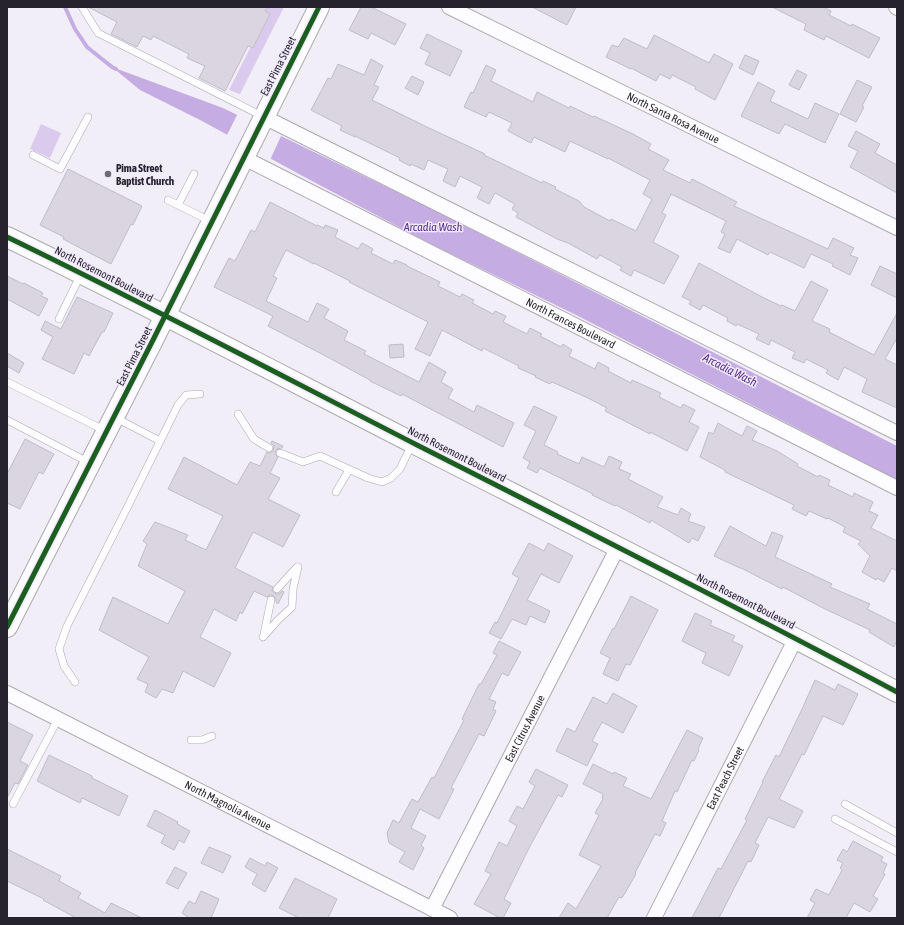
<svg xmlns="http://www.w3.org/2000/svg" width="904" height="925" viewBox="0 0 904 925" font-family="'Asap Condensed',sans-serif">
  <style>
    .green { fill: #dacbee }
    .water { fill: #c5ade3 }
    .pier { fill: #f2eef7 }
    .lines { fill: none; stroke-linecap: round; stroke-linejoin: round }
    .stream { stroke: #c5ade3; stroke-width: 4 }
    .building { fill: #dbd5e2; stroke: #c0bcc6 }
    .lane-casing { stroke: #ada9b2; stroke-width: 8 }
    .street-casing { stroke: #ada9b2; stroke-width: 16 }
    .secondary-casing { stroke: #ada9b2; stroke-width: 22 }
    .lane { stroke: #fdfcfe; stroke-width: 7 }
    .street { stroke: #fdfcfe; stroke-width: 14 }
    .secondary { stroke: #fdfcfe; stroke-width: 20 }
    .cycleway-casing { stroke: #f1eafb; stroke-width: 8 }
    .cycleway { stroke: #1b5e20; stroke-width: 5 }
    .poi-dot { fill: #6e6a74; stroke: #f1eafb; stroke-width: 1.5 }
    .labels { text-anchor: middle; dominant-baseline: central; stroke-width: 3; stroke-linejoin: round; paint-order: stroke }
    .street-label { font-size: 11px; fill: #27232d; stroke: #f1eafb }
    .poi-label { font-size: 11px; font-weight: bold; fill: #27232d; stroke: #f1eafb; text-anchor: start }
    .water-label { font-size: 12px; font-style: italic; fill: #5d3388; stroke: #f1eafb }
  </style>
  <rect width="100%" height="100%" fill="#f2eef7"/>
  <g class="green">
    <path d="M268 7H284L240 94 229 90 250 48H253L270 14 265 11Z"/>
    <path d="M41 124 61 133 50 158 30 149Z"/>
  </g>
  <path class="water" d="M112 67 223 108 432 209 897 446V481L830 445 576 315 431 244 310 180 202 121 140 90Z"/>
  <path class="pier" d="M238 113 282 134 270 160 226 137Z"/>
  <g class="lines">
    <path class="stream" d="M65 7 75 29 87 47 112 67 116 69"/>
  </g>
  <g class="building">
    <path d="M88 7H268L265 11 270 14 253 48 248 46 225 91 199 78 205 66 187 58 189 54 153 36 151 40 143 36 137 47 111 34 117 22Z"/>
    <path d="M361 7H371L406 24 395 45 371 33 368 39 349 30Z"/>
    <path d="M532 7H576L567 25Z"/>
    <path d="M772 7H823L831 11 829 15 851 26 852 24 880 38 869 58 826 36 824 40 804 30 806 24Z"/>
    <path d="M427 34 462 51 450 76 425 64 430 53 420 48Z"/>
    <path d="M654 35 709 63 714 54 733 64 715 100 695 89 696 87 672 75 670 79 660 74 656 81 631 68V69L606 57 612 45 618 47 624 38 647 49Z"/>
    <path d="M745 55 759 61 753 75 739 68Z"/>
    <path d="M371 59 383 66 374 85 379 87 372 100 429 128 485 154 484 155 542 183 543 181 556 187 555 189 579 201 584 207 610 221 611 219 636 231 652 199 643 194 650 180 608 158V159L570 141 565 152 534 137 531 143 508 131 512 123 489 112 486 117 464 107 471 92 473 93 486 65 496 70 491 81 533 102 537 92 569 108 570 106 593 117 594 116 633 134 651 144 648 149 669 160 663 170 690 183 692 179 737 202 734 206 828 249 833 238 854 248 850 255 858 258 850 275 832 266 833 264 811 254 804 268 770 252 768 255 737 239 730 253 718 248 725 234 721 232 726 221 671 194 662 213 666 215 653 242 679 256 664 284 634 270 631 276 620 270 622 267 600 255 597 259 568 243 557 239 516 217 518 213 512 209 515 204 495 193 489 204 477 198 482 187 460 176 455 187 443 181 448 169 428 160 424 170 411 164 410 166 399 160 400 158 355 136V137L340 130 342 126 311 110 328 78 331 79 338 64 364 75Z"/>
    <path d="M797 70 807 75 799 90 789 85Z"/>
    <path d="M412 76 424 82 418 95 405 88Z"/>
    <path d="M857 80 872 87 862 106 864 107 856 122 840 114Z"/>
    <path d="M758 82 775 91 770 101 808 119 815 103 839 114 825 143 785 124 779 134 741 116Z"/>
    <path d="M856 131 880 144 875 153 897 165V193L850 167 858 151 848 146Z"/>
    <path d="M68 169 142 206 133 225 131 224 111 264 63 239 64 237 40 225Z"/>
    <path d="M270 202 317 226V225L324 228 325 225 338 230 335 237 358 249 362 243 373 249 371 253 393 264 395 260 407 265V266L440 282 438 286 460 297 462 294 474 300 472 303 493 314 495 311 506 316 503 322 527 334 530 328 542 334 540 336 561 347 563 344 572 350 569 356 595 369 598 362 609 368 608 371 631 383 632 380 661 393 659 397 681 408 683 404 695 410 689 422 699 427 687 451 650 432V434L605 411 607 408 586 397 552 382 550 384 535 377 536 376 518 368 519 366 483 348 482 351 442 330 430 356 415 349 428 322 349 282 350 281 314 263V264L286 250 273 276 277 278 266 301 308 322 317 303 329 309 324 318 348 331 344 340 366 351 364 354 419 382 429 362 446 372 441 382 453 389 448 398 474 412 477 405 514 423 503 447 402 394 401 396 370 381V380L320 353 268 326 273 316 214 287 229 258 235 261 251 230 255 232Z"/>
    <path d="M699 263 764 298 781 306 782 305 795 311 811 281 828 290 812 321 830 329 829 332 874 355 897 313V338L885 359 897 365V408L862 392 867 379 856 373 844 367 838 380 826 373 828 370 806 359 804 363 792 358 795 352 771 340 769 345 756 339 759 334 737 324 736 326 727 321 728 318 703 305 700 310 689 304 691 301 682 297Z"/>
    <path d="M880 266 897 274V298L871 285Z"/>
    <path d="M7 276 23 284 24 283 43 293 41 296 48 299 39 316 7 299Z"/>
    <path d="M77 297 113 313 104 332H102L89 356 84 353 74 374 42 359 53 337 41 330 45 321 61 329Z"/>
    <path d="M403 344 404 357 390 358 389 345Z"/>
    <path d="M7 353 24 363 19 373 7 366Z"/>
    <path d="M534 406 557 417 544 445 558 452 557 454 579 464 582 457 604 467 609 456 622 462 619 469 631 474 628 479 663 497 657 507 678 515 681 508 691 514 688 521 705 527 698 541 692 538 689 543 651 520 650 523 616 505 615 506 592 495 593 494 540 468 537 473 527 468 530 462 523 458 536 431 524 425Z"/>
    <path d="M718 423 725 427 742 436 747 426 757 431 752 440 777 451 798 464 797 466 818 477 819 475 830 480 828 485 853 497 854 493 873 502 869 511 878 515 871 528 897 541V571L892 568 884 582 877 578 876 580 862 572 870 556 858 544 861 541 843 532 845 527 828 518 827 519 809 511 806 516 792 509 794 505 725 472V470L700 457 709 432 713 434Z"/>
    <path d="M25 439 54 454 43 474 39 472 20 509 7 503V474Z"/>
    <path d="M272 441 283 446 282 448 277 449 275 452V454L278 457 270 473 280 478 268 499 300 515 283 547 253 532 235 568 273 587 272 591 276 594H279L282 591 284 592 278 604 276 602V599L274 596 270 595 267 597 254 591 242 614 240 612 236 621 214 609 200 637 231 653 214 687 183 671 173 693 162 689 156 698 145 692 148 684 137 679 149 657 99 630 113 597 168 624 185 591 138 566 147 544 143 541 155 522 188 535 185 540 206 550 223 516 168 489 184 457 237 485 250 462 260 466 267 452 269 453 273 451 274 446 271 443Z"/>
    <path d="M730 526 766 546 772 532 783 536 775 557 832 584 830 587 870 604 867 609 897 624V640L894 647 869 632 870 630 823 608 783 587 782 589 741 568H740L714 556Z"/>
    <path d="M529 543 544 551 548 543 573 556 559 583 541 574 527 600 550 611 545 623 530 616 526 625 512 619 501 639 489 633 495 622 497 623 519 578 512 574Z"/>
    <path d="M631 596 658 610 630 665 626 664 618 681 603 674 610 658 600 653 613 628 614 629Z"/>
    <path d="M695 613 712 621 710 625 735 636 732 641 743 646 729 676 702 663 706 653 682 641Z"/>
    <path d="M499 641 521 652 508 676 502 673 489 699 496 702 493 709 496 711 484 736 479 734 451 788 454 789 439 819 420 809 411 828 426 836 421 845 424 848 413 870 399 862 405 852 389 843 387 833 393 820 399 823 412 799 418 802 432 777 434 778 464 720 462 719 479 684H481L497 655 493 653Z"/>
    <path d="M815 680 835 690 838 684 858 694 843 725 823 716 804 755 802 754 779 799 803 811 794 828 768 817 755 843 759 845 751 862 748 861 719 918H692L718 868 721 869 747 820 745 819 763 782H762L776 755 779 757 803 707Z"/>
    <path d="M613 693 637 706 623 733 602 722 592 741 598 744 587 766 556 751 567 728 575 732 593 697 607 704Z"/>
    <path d="M7 722 33 735 20 761 28 765 18 784 15 783 7 798Z"/>
    <path d="M687 730 703 738 698 749 699 750 694 761 692 760 677 792 675 791 662 821 666 823 660 836 655 834 635 873 636 874 622 898 619 897 607 918H559L568 903 576 909 601 866 579 855 599 815 595 813 603 799 602 798 603 794 583 784 593 764 613 774 614 772 627 778 623 786 651 799Z"/>
    <path d="M49 755 92 776V778L128 796 119 816 82 798 80 803 37 781Z"/>
    <path d="M536 769 568 785 562 797 558 795 530 846 504 899 511 903 503 918H500L474 904 491 874 485 871 499 842 507 846 517 826 509 821 517 806 523 809 535 786 529 782Z"/>
    <path d="M155 810 178 822 177 824 190 831 184 843 179 840 174 850 161 843 165 835 147 826Z"/>
    <path d="M853 841 883 857 881 861 887 864 883 873 885 874 873 896 878 899 870 912 854 903 846 918H807L815 903 810 900 816 889 829 895 842 870 840 868 843 863 837 860 843 849 847 852Z"/>
    <path d="M209 847 231 856 223 873 201 863Z"/>
    <path d="M7 849 61 876 59 881 81 893 78 898 105 913 111 903 142 918H76L43 900 44 899 7 881Z"/>
    <path d="M250 858 265 866 267 862 278 868 265 892 252 884 257 874 245 867Z"/>
    <path d="M175 867 187 873 178 889 166 883Z"/>
    <path d="M295 878 337 899 328 918H299L279 908Z"/>
    <path d="M201 891 219 899 211 918H189L182 913 189 901 195 904Z"/>
  </g>
  <g class="lines">
    <g class="lane-casing">
      <g id="lane">
        <path d="M82 7 98 33 264 117"/>
        <path d="M33 155 60 169 88 117"/>
        <path d="M168 200 210 221"/>
        <path d="M178 205 194 174"/>
        <path d="M59 319 81 274"/>
        <path d="M7 382 106 431"/>
        <path d="M238 414 254 439 269 448"/>
        <path d="M114 417 160 441"/>
        <path d="M7 420 90 463"/>
        <path d="M280 453 303 462 320 456 368 478 382 482 391 478 400 469 412 444"/>
        <path d="M336 492 349 470"/>
        <path d="M277 589 297 567"/>
        <path d="M264 634 271 600"/>
        <path d="M263 637 278 620 292 607 293 589 298 567"/>
        <path d="M75 682 64 666 59 649 67 626 126 510 178 405 186 395 200 394"/>
        <path d="M191 740H202L212 736"/>
        <path d="M13 804 58 719"/>
        <path d="M845 804 897 833"/>
        <path d="M835 819 897 852"/>
      </g>
    </g>
    <g class="street-casing">
      <g id="street">
        <path id="s1" d="M449 7 897 228"/>
        <path d="M896 7 897 8"/>
        <path d="M264 117 897 433"/>
        <path id="s2" d="M244 158 897 488"/>
        <path id="s3" d="M7 693 450 918"/>
        <path id="s4" d="M432 909 618 547"/>
        <path id="s5" d="M654 918 796 638"/>
      </g>
    </g>
    <g class="secondary-casing">
      <g id="secondary">
        <path d="M7 237C146 304 282 376 419 446 579 527 739 608 897 692"/>
        <path d="M7 627 154 338 319 7"/>
      </g>
    </g>
    <use href="#lane" class="lane"/>
    <use href="#street" class="street"/>
    <use href="#secondary" class="secondary"/>
    <g class="cycleway-casing">
      <g id="cycleway">
        <path d="M7 237C146 304 282 376 419 446 579 527 739 608 897 692"/>
        <path d="M7 627 154 338 319 7"/>
      </g>
    </g>
    <use href="#cycleway" class="cycleway"/>
  </g>
  <circle class="poi-dot" cx="108" cy="174" r="4"/>
  <g class="labels">
    <g class="street-label">
      <text transform="translate(278 66) rotate(-63)">East Pima Street</text>
      <text stroke="none"><textPath href="#s1" startOffset="250">North Santa Rosa Avenue</textPath></text>
      <text transform="translate(104 274) rotate(27)">North Rosemont Boulevard</text>
      <text stroke="none"><textPath href="#s2" startOffset="366">North Frances Boulevard</textPath></text>
      <text transform="translate(134 356) rotate(-63)">East Pima Street</text>
      <text transform="translate(457 454) rotate(27)">North Rosemont Boulevard</text>
      <text transform="translate(746 601) rotate(27)">North Rosemont Boulevard</text>
      <text stroke="none"><textPath href="#s4" startOffset="203">East Citrus Avenue</textPath></text>
      <text stroke="none"><textPath href="#s5" startOffset="157">East Peach Street</textPath></text>
      <text stroke="none"><textPath href="#s3" startOffset="248">North Magnolia Avenue</textPath></text>
    </g>
    <g class="poi-label">
      <text x="116" y="168">Pima Street<tspan x="116" dy="13">Baptist Church</tspan></text>
    </g>
    <g class="water-label">
      <text x="433" y="227">Arcadia Wash</text>
      <text transform="translate(730 370) rotate(27)">Arcadia Wash</text>
    </g>
  </g>
  <rect width="904" height="925" fill="none" stroke="#27232d" stroke-width="16"/>
</svg>
